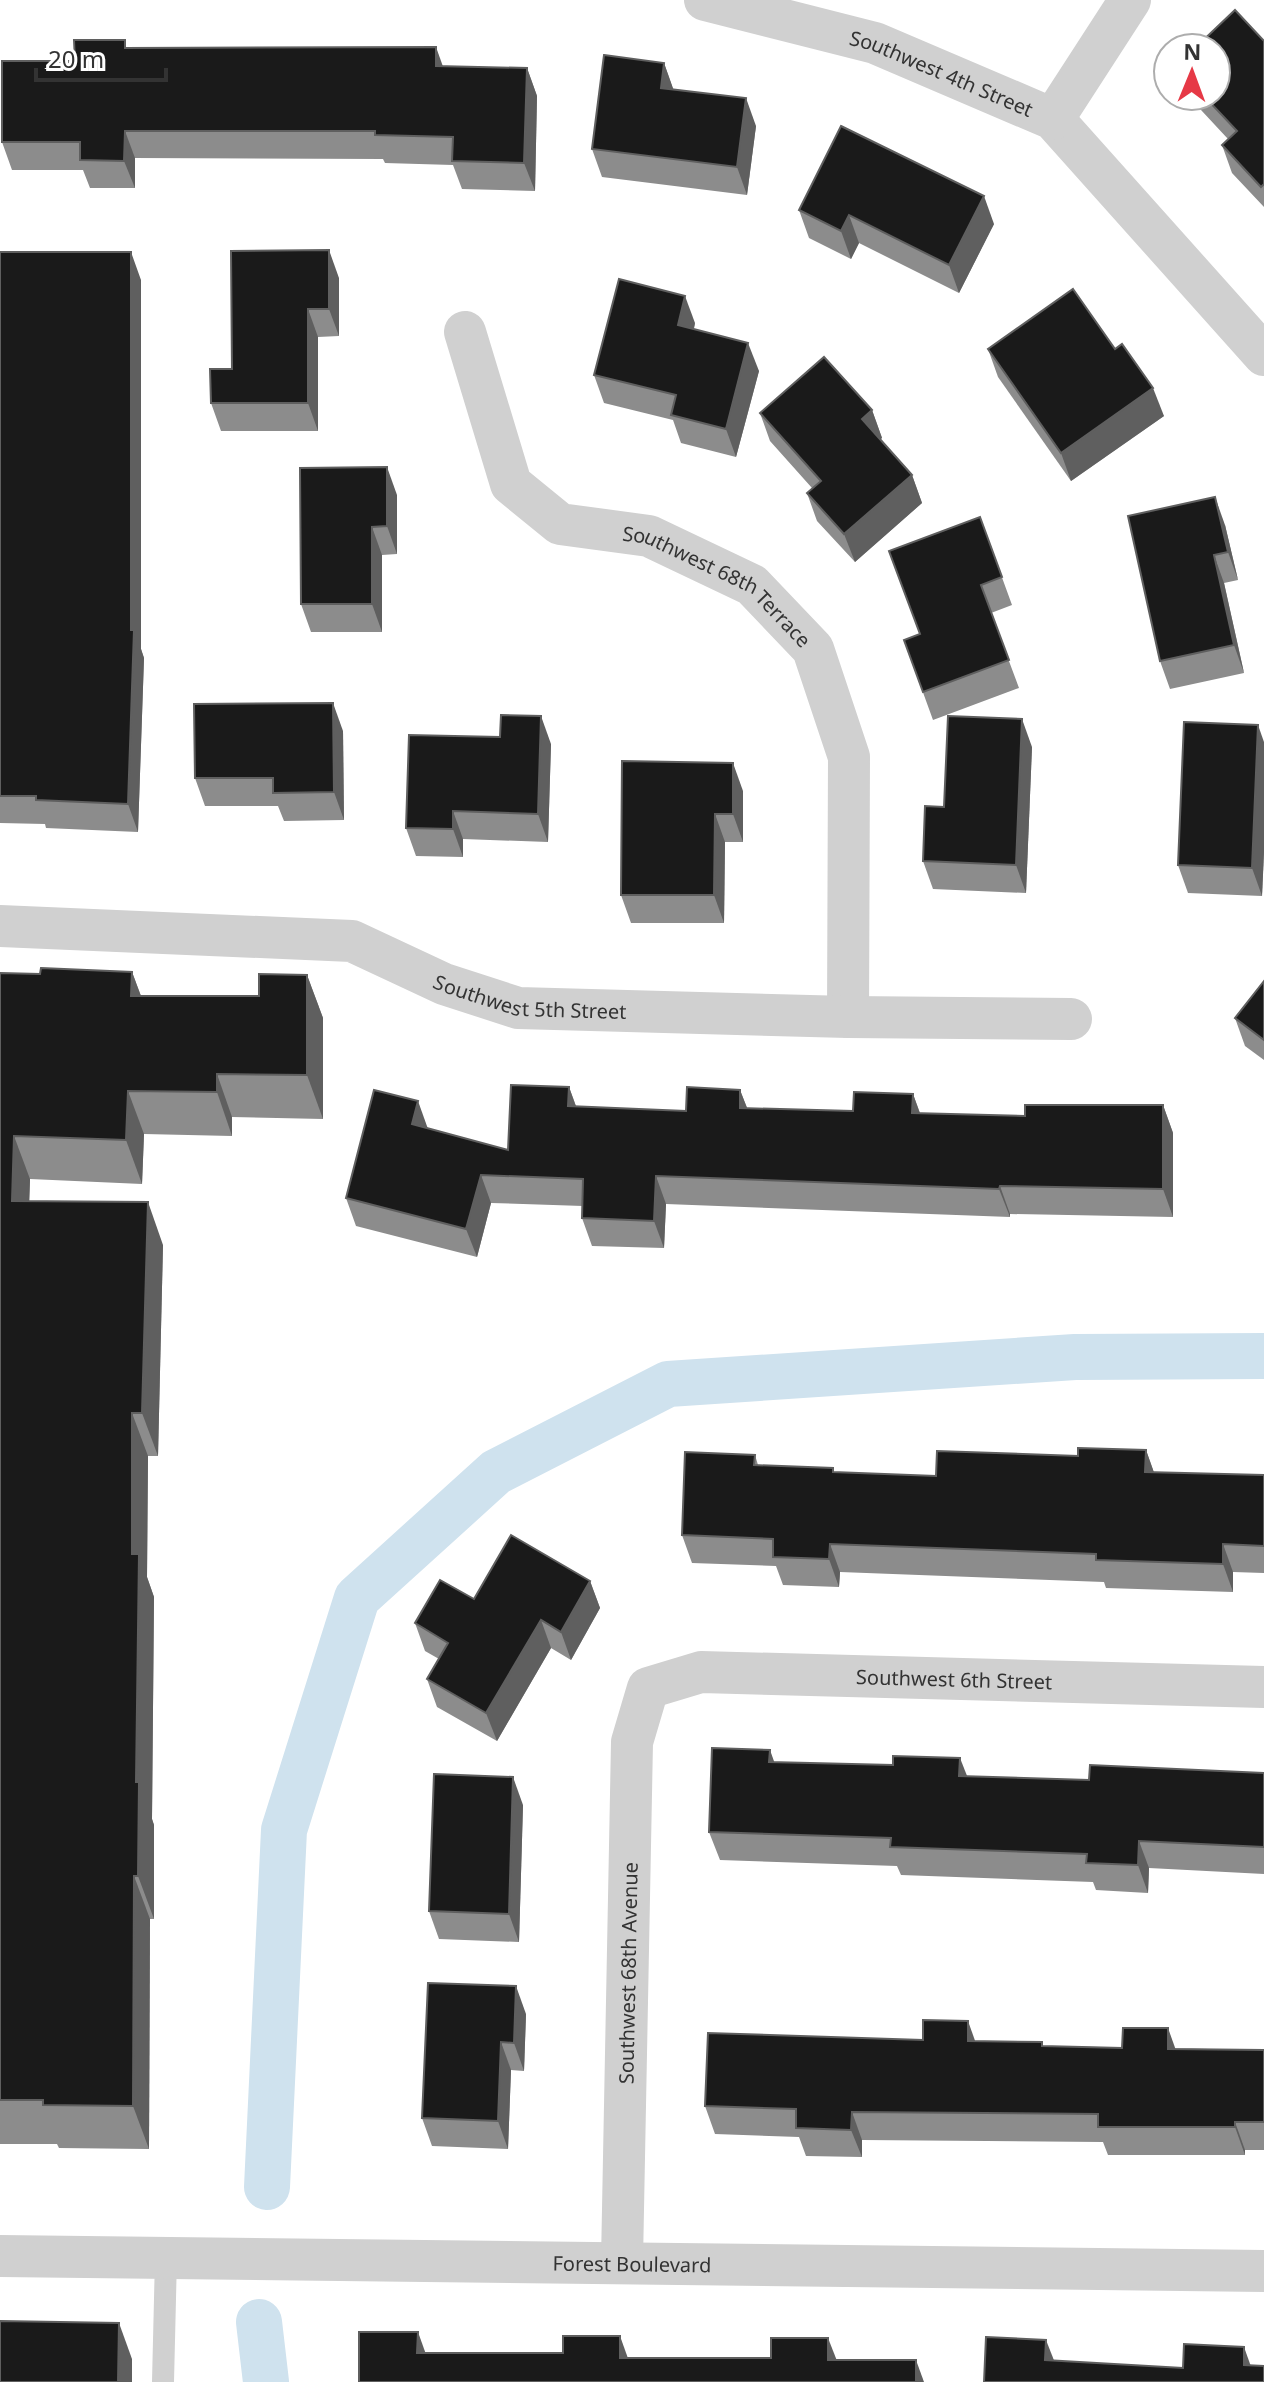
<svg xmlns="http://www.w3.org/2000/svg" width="1264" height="2382" viewBox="0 0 1264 2382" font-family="'Noto Sans',sans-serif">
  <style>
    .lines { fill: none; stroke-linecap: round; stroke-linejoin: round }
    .canal { stroke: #cfe2ee; stroke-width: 46 }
    .service { stroke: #d0d0d0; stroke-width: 22 }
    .minor { stroke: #d0d0d0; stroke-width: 42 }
    .wall { fill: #8c8c8c }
    .shaded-wall { fill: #5f5f5f }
    .building { fill: #1a1a1a; stroke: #5f5f5f; stroke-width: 2 }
    .labels { text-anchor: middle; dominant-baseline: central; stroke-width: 8; stroke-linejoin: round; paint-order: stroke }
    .street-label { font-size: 20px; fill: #333; stroke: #fff }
  </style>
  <rect width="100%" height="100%" fill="#fff"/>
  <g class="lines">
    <g class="canal">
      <path d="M267 2187 284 1830 357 1598 496 1472 668 1384 1075 1357 1264 1356"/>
      <path d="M259 2322 266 2382"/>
    </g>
    <path class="service" d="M163 2382 166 2257"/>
    <g class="minor">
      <path id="s1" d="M705 0 875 43 1053 119 1264 355"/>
      <path d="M1053 119 1130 0"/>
      <path id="s2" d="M465 332 511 484 560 524 649 536 752 585 813 649 849 757 848 1017"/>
      <path id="s3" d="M0 926 352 941 444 984 518 1008 848 1017 1071 1019"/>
      <path id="s4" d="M0 2256 1264 2271"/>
      <path id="s5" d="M622 2261 632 1742 648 1688 701 1672 1264 1687"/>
    </g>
  </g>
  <g class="wall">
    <path d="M1264 41V207L1232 173 1222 145 1228 139 1188 96H1216Z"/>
    <path d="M128 48 443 66 527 68 537 96 535 191 462 189 453 165 385 163 383 159 135 158V188H90L83 170H12L2 142 75 61Z"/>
    <path d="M664 63 673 89 756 126 747 195 602 177 592 149Z"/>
    <path d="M799 210 994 224 959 293 859 243 851 259 809 238Z"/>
    <path d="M0 252 141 280V649L144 658 138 832 46 828 45 824 0 823Z"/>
    <path d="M339 278V336L318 337V431H221L211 403 232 369Z"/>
    <path d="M695 323 694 329 759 371 736 457 681 443 673 420 604 403 594 375Z"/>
    <path d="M988 349 1164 416 1071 481 998 377Z"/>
    <path d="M872 410 882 438 880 439 912 475 922 503 855 562 817 521 807 493 812 488 770 441 760 413Z"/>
    <path d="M397 495V554L382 555V632H311L301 604Z"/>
    <path d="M980 517 1012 605 991 613 1019 688 933 720 904 640 920 634Z"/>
    <path d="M1225 525 1238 580 1224 583 1244 673 1170 689 1160 661Z"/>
    <path d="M343 731 344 820 284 821 278 806H205L195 778Z"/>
    <path d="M1264 742V852L1262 896 1188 893 1178 865Z"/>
    <path d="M551 744 548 842 463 839V857L416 856 406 828Z"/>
    <path d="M1032 747 1026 893 933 889 923 861 944 807Z"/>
    <path d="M743 791V842H725L724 923H631L621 895Z"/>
    <path d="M132 972 141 996H259L307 975 323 1018V1119L232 1117V1136L144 1134 142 1184 30 1179 29 1201 163 1245 158 1456H148L147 1577 154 1597 152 1819 154 1825V1919H150L149 2149 59 2148 57 2144H0V973L40 974Z"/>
    <path d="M1264 981V1060L1245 1046 1235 1018Z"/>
    <path d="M569 1087 576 1106 686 1111 740 1090 747 1108 853 1111 913 1094 920 1113 1025 1116 1163 1105 1173 1133V1217L1010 1214V1217L666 1204 664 1248 592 1246 582 1218 583 1206 491 1203 477 1257 356 1226 346 1198 428 1128 508 1150Z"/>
    <path d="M1146 1450 1154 1473 1264 1475V1573L1233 1572V1592L1106 1588 1104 1582 840 1572 839 1587 783 1585 776 1566 692 1563 682 1535 755 1455 758 1465 834 1472 936 1476 1078 1456Z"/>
    <path d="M590 1581 600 1608 571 1660 551 1648 497 1741 437 1707 427 1679 439 1659 425 1651 415 1623 474 1599Z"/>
    <path d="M774 1762 967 1776 1089 1780 1264 1773V1874L1149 1868 1148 1893 1096 1890 1093 1882 901 1875 897 1866 720 1860 709 1832Z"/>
    <path d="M523 1805 519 1942 439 1939 429 1911Z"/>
    <path d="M526 2014 524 2071 511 2070 508 2149 432 2146 422 2118Z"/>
    <path d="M923 2040 976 2041 1044 2046 1264 2050V2150H1245V2155H1108L1103 2142 862 2140V2157L806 2156 799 2137 715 2134 705 2106Z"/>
  </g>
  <g class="shaded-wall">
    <path d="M436 47 446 75 436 66Z"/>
    <path d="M664 63 674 91 661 88Z"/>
    <path d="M527 68 537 96 535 191 524 163Z"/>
    <path d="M746 98 756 126 747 195 737 167Z"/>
    <path d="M125 131 135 158V188L124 161Z"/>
    <path d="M984 196 994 224 959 293 949 265Z"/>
    <path d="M849 215 859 243 851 259 841 231Z"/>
    <path d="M329 250 339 278V336L329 309Z"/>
    <path d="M131 252 141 280V649L144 658 138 832 128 804 131 630Z"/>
    <path d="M685 296 695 323 688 353 678 325Z"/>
    <path d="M308 309 318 337V431L308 403Z"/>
    <path d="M748 343 759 371 736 457 726 429Z"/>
    <path d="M1153 388 1164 416 1071 481 1061 453Z"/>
    <path d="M872 410 882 438 872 447 862 419Z"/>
    <path d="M387 467 397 495V554L387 526Z"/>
    <path d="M912 475 922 503 855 562 844 534Z"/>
    <path d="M1215 497 1225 525 1238 580 1228 552Z"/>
    <path d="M372 527 382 555V632L372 604Z"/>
    <path d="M1214 555 1224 583 1244 673 1234 645Z"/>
    <path d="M333 703 343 731 344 820 334 792Z"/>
    <path d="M541 716 551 744 548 842 538 814Z"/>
    <path d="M1022 719 1032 747 1026 893 1016 865Z"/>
    <path d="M1258 725 1264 742V852L1262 896 1252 868Z"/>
    <path d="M733 763 743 791V842L733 814Z"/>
    <path d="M453 811 463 839V857L453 829Z"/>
    <path d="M715 814 725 842 724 923 714 895Z"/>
    <path d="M132 972 148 1015 131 996Z"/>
    <path d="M307 975 323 1018V1119L307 1075Z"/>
    <path d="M217 1074 232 1117V1136L217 1092Z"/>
    <path d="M569 1087 579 1115 568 1106Z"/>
    <path d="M740 1090 751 1118 740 1108Z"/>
    <path d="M128 1091 144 1134 142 1184 126 1140Z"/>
    <path d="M913 1094 923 1122 912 1113Z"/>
    <path d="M418 1101 428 1129 412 1124Z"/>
    <path d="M1163 1105 1173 1133V1217L1163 1189Z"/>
    <path d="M14 1136 30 1179 28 1245 12 1201Z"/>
    <path d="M481 1175 491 1203 477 1257 466 1229Z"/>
    <path d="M656 1176 666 1204 664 1248 654 1221Z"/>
    <path d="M1000 1186 1010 1214V1217L999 1189Z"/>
    <path d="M148 1202 163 1245 158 1456 142 1413Z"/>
    <path d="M132 1413 148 1456 147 1577 154 1597 152 1819 154 1825V1919L138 1876 132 1554Z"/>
    <path d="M1146 1450 1156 1478 1145 1472Z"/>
    <path d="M830 1544 840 1572 839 1587 829 1559Z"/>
    <path d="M1223 1544 1233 1572V1592L1223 1564Z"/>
    <path d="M590 1581 600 1608 571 1660 561 1632Z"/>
    <path d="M541 1620 551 1648 497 1741 486 1713Z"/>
    <path d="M770 1750 780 1778 769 1762Z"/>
    <path d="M960 1758 971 1786 959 1776Z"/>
    <path d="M513 1777 523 1805 519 1942 509 1914Z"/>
    <path d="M1139 1841 1149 1868 1148 1893 1138 1865Z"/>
    <path d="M134 1876 150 1919 149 2149 133 2106Z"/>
    <path d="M516 1986 526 2014 524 2071 514 2043Z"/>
    <path d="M968 2021 978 2049 968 2041Z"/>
    <path d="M1168 2028 1178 2056 1168 2049Z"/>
    <path d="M501 2042 511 2070 508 2149 498 2121Z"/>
    <path d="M852 2112 862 2140V2157L851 2130Z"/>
    <path d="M1235 2122 1245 2150V2155L1235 2127Z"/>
    <path d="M119 2323 132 2359V2382H118Z"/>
    <path d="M418 2332 428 2360 417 2353Z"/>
    <path d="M620 2336 630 2364 620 2358Z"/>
    <path d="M828 2338 839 2366 828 2360Z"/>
    <path d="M1046 2340 1057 2368 1045 2360Z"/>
    <path d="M1244 2347 1254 2375 1244 2365Z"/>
    <path d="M916 2360 924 2382H916Z"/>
  </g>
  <g class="building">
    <path d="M1235 10 1264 41V184L1261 187 1222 145 1237 131 1204 96H1216V48H1195Z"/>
    <path d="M74 40H125V48L436 47V66L527 68 524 163 452 161 453 137 375 135V131H125L124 161 80 160V142H2V61H75Z"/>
    <path d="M604 55 664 63 661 88 746 98 737 167 592 149Z"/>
    <path d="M841 126 984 196 949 265 849 215 841 231 799 210Z"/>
    <path d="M329 250V309H308V403H211L210 369H232L231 251Z"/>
    <path d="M0 252H131V630H134L128 804 36 800V796H0Z"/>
    <path d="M619 279 685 296 678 325 748 343 726 429 671 415 676 395 594 375Z"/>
    <path d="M1073 289 1115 349 1122 344 1153 388 1061 453 988 349Z"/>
    <path d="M824 357 872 410 862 419 912 475 844 534 807 493 821 481 760 413Z"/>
    <path d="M387 467V526L372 527V604H301L300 468Z"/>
    <path d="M1215 497 1228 552 1214 555 1234 645 1160 661 1128 516Z"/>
    <path d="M980 517 1002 577 981 585 1009 660 923 692 904 640 920 634 889 551Z"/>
    <path d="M333 703 334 792 273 793V778H195L194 704Z"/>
    <path d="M501 715 541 716 538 814 453 811V829L406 828 409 735 500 737Z"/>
    <path d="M948 716 1022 719 1016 865 923 861 925 806 944 807Z"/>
    <path d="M1184 722 1258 725 1252 868 1178 865Z"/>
    <path d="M622 761 733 763V814H715L714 895H621Z"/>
    <path d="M41 968 132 972 131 996H259V974L307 975V1075L217 1074V1092L128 1091 126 1140 14 1136 12 1201 148 1202 142 1413H132V1554H139L136 1782H139L138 1876H134L133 2106 43 2105V2100H0V973L40 974Z"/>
    <path d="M1264 981V1040L1235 1018Z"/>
    <path d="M511 1085 569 1087 568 1106 686 1111 687 1087 740 1090V1108L853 1111 854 1092 913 1094 912 1113 1025 1116V1105H1163V1189L1000 1186 999 1189 656 1176 654 1221 582 1218 583 1179 481 1175 466 1229 346 1198 374 1090 418 1101 412 1124 508 1150Z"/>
    <path d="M1078 1448 1146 1450 1145 1472 1264 1475V1546L1223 1544V1564L1096 1560V1554L830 1544 829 1559 773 1557V1539L682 1535 685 1452 755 1455 754 1465 833 1468V1472L936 1476 937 1451 1078 1456Z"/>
    <path d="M511 1535 590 1581 561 1632 541 1620 486 1713 427 1679 448 1643 415 1623 440 1580 474 1599Z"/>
    <path d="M712 1748 770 1750 769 1762 893 1765V1756L960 1758 959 1776 1089 1780 1090 1765 1264 1773V1847L1139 1841 1138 1865 1086 1863 1087 1854 890 1847 891 1838 709 1832Z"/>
    <path d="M434 1774 513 1777 509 1914 429 1911Z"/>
    <path d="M428 1983 516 1986 514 2043 501 2042 498 2121 422 2118Z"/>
    <path d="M923 2020 968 2021V2041L1042 2042V2046L1122 2048 1123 2028H1168V2049L1264 2050V2122H1235V2127H1098V2114L852 2112 851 2130 796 2128V2109L705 2106 708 2033 923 2040Z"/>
    <path d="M0 2321 119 2323 118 2382H0Z"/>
    <path d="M359 2332H418L417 2353H563V2336H620V2358H771V2338H828V2360H916V2382H359Z"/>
    <path d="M986 2337 1046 2340 1045 2360 1183 2368 1184 2344 1244 2347V2365L1264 2366V2382H984Z"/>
  </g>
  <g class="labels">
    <g class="street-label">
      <text stroke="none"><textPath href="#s1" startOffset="248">Southwest 4th Street</textPath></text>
      <text stroke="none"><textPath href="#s2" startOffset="396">Southwest 68th Terrace</textPath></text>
      <text stroke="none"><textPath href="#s3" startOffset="542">Southwest 5th Street</textPath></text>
      <text stroke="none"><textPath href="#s5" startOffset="884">Southwest 6th Street</textPath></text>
      <text stroke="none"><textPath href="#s5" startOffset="288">Southwest 68th Avenue</textPath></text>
      <text stroke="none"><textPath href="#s4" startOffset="632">Forest Boulevard</textPath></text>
    </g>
  </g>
  <g transform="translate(1192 72) rotate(1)"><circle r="38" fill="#ffffff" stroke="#adadad" stroke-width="2"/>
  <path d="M0-6L14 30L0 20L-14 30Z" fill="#e63946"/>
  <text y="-12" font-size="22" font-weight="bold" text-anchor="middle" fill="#333333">N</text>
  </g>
  <path d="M36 68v12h130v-12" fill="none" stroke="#333333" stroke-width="4"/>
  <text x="48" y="68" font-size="24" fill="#333333" stroke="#ffffff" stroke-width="6" paint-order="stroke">20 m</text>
</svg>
